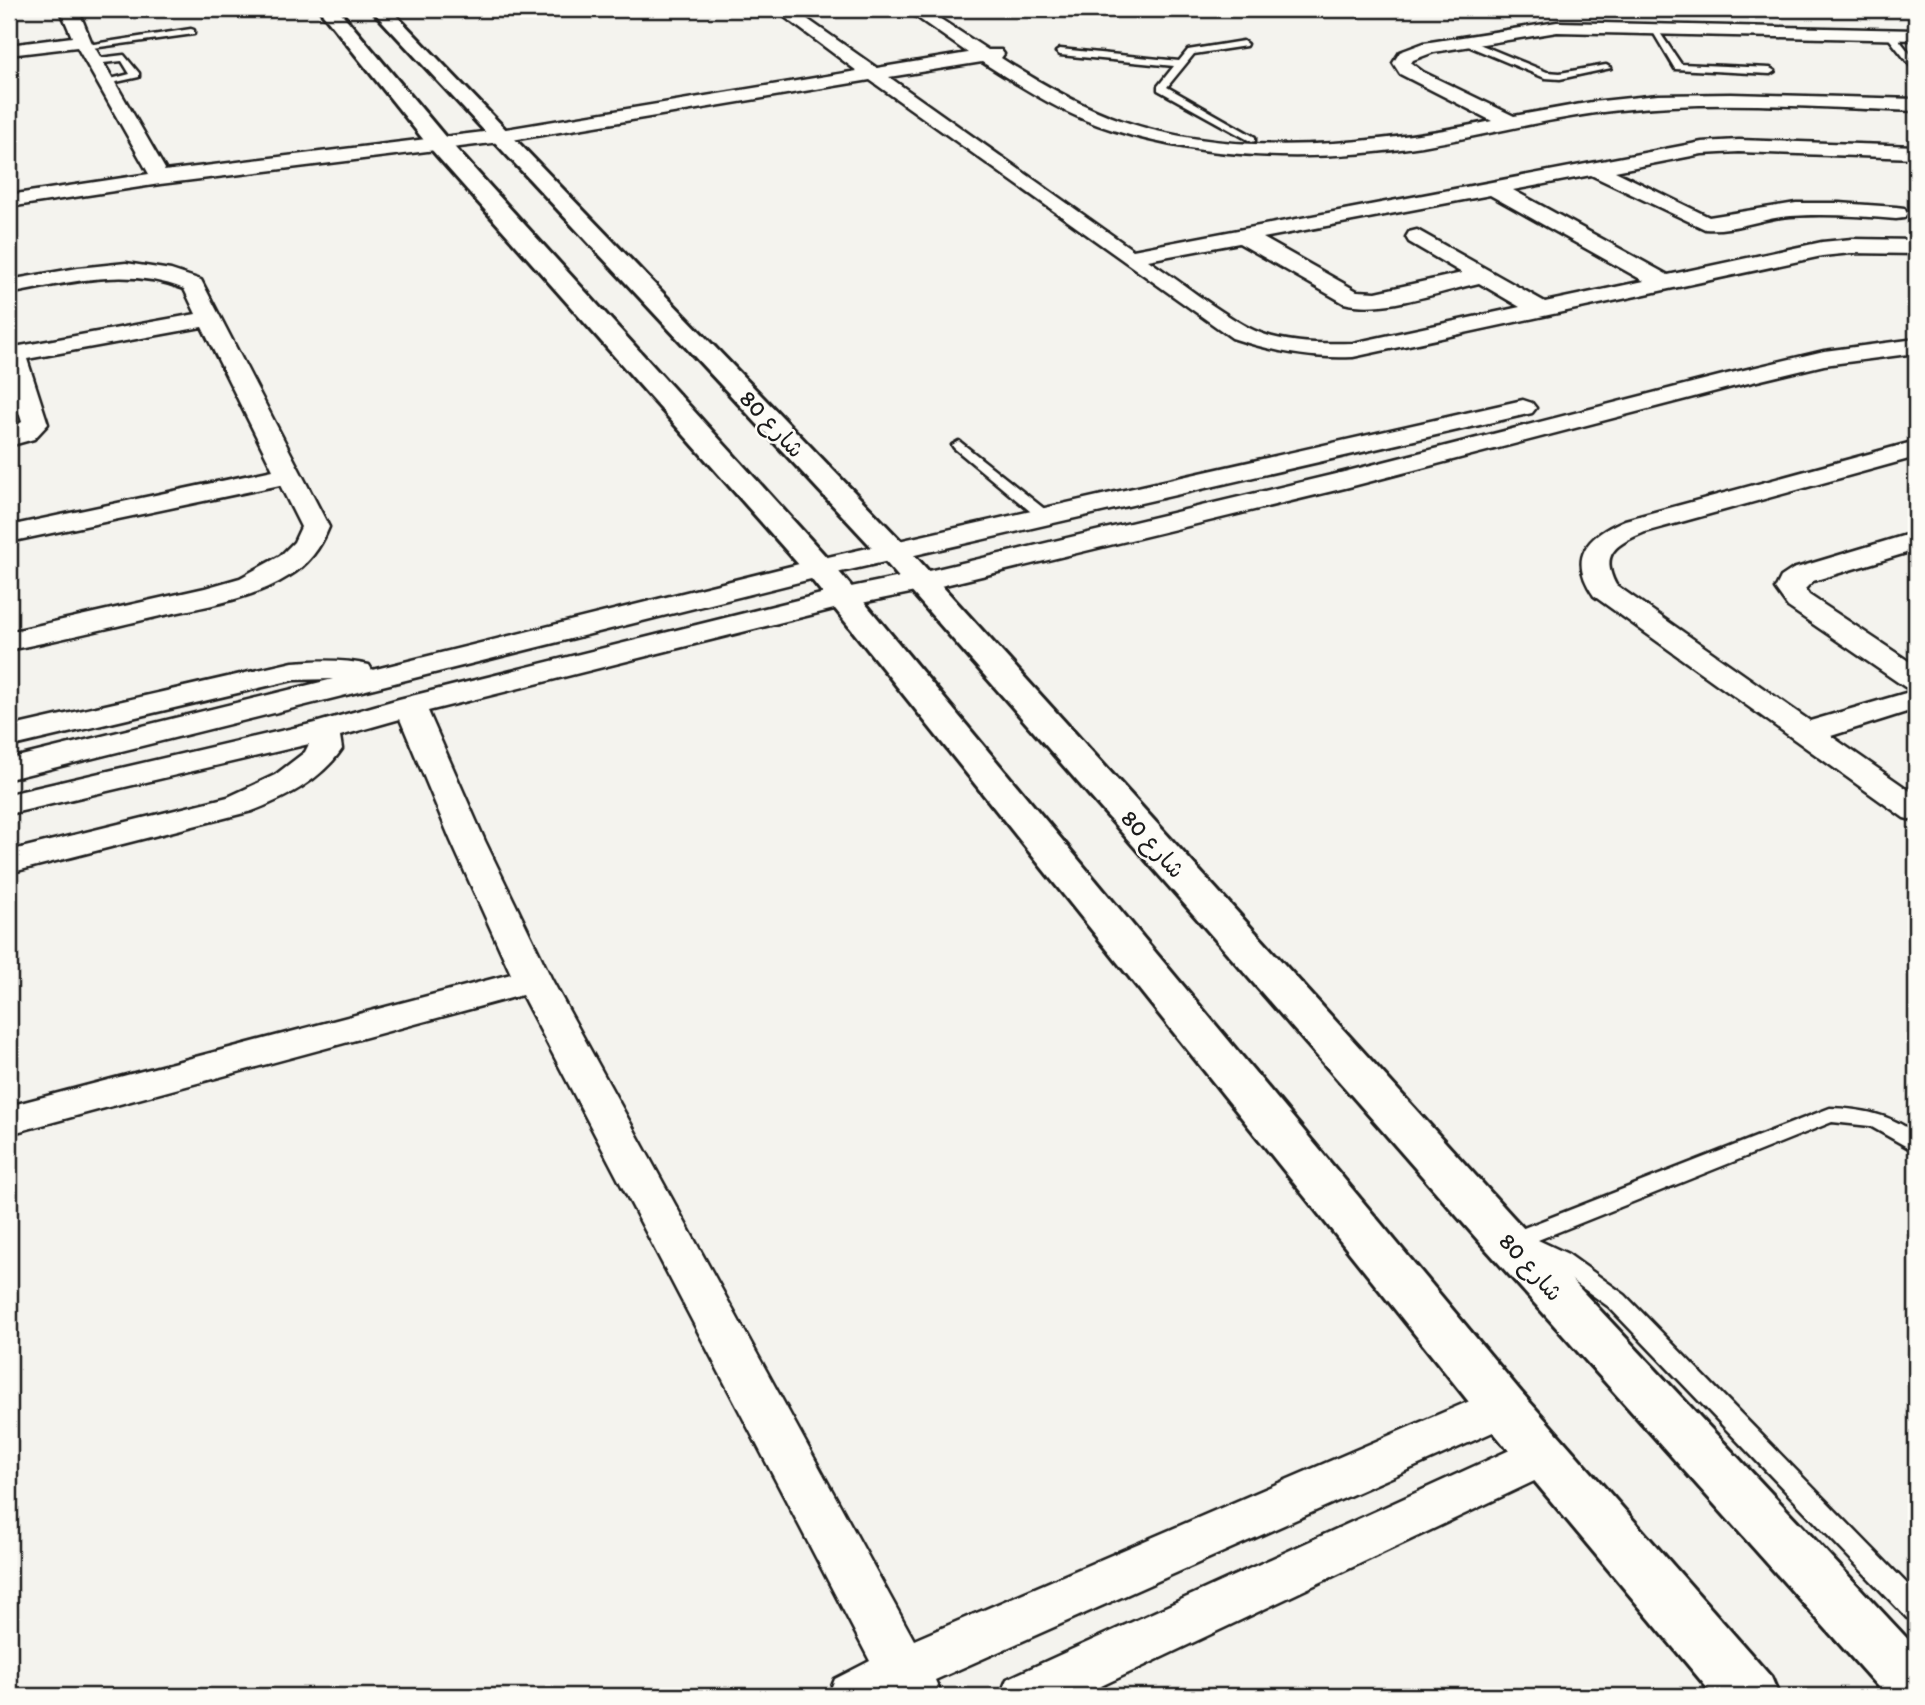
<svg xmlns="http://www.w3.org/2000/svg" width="1925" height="1705" viewBox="0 0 1925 1705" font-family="Itim,'Playpen Sans Arabic',sans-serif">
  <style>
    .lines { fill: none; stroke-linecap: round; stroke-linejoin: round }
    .service-casing { stroke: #1c1c1c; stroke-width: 5 }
    .minor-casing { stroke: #1c1c1c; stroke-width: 5 }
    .tertiary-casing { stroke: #1c1c1c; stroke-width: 6 }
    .service { fill: #fdfcf7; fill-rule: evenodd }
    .minor { fill: #fdfcf7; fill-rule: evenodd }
    .tertiary { fill: #fdfcf7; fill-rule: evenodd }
    .labels { text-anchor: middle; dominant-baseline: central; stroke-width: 5; stroke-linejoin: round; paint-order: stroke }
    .street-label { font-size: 23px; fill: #1c1c1c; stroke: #fdfcf7 }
  </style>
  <rect width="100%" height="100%" fill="#f4f3ee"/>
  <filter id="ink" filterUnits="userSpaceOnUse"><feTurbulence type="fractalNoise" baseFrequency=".0143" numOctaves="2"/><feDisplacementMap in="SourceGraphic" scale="14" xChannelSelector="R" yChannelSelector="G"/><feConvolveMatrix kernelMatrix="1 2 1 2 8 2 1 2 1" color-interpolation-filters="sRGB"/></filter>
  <g filter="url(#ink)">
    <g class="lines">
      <g class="service-casing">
        <g id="service">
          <path d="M1650 27H1656L1681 64 1770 68 1775 71 1770 74 1675 69Z"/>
          <path d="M191 29 194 30V34L85 49 81 46Z"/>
          <path d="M1887 32H1893L1916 61V70L1913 69 1887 36Z"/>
          <path d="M1461 39H1467L1547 72 1560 73 1606 65 1611 68 1560 79 1545 78 1461 43Z"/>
          <path d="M1243 41 1247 44 1246 46 1194 54 1167 87 1255 137V141L1252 142 1158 90V86L1174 66 1060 55 1056 52 1060 49 1179 61 1188 50Z"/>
          <path d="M124 55 139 73V77L103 85V81L130 74 122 61 94 64 91 63V59Z"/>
          <path d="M959 441 1052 515V521H1042L954 448 952 445Z"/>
          <path d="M1830 1108C1862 1109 1890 1114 1916 1134V1152L1870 1126 1832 1122 1538 1240 1568 1254 1625 1295 1916 1593V1621L1907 1618 1609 1307 1552 1266 1511 1245 1508 1239 1511 1233Z"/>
        </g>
      </g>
      <g class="minor-casing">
        <g id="minor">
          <path d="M60 9H78L91 41 165 169 164 171 500 130 857 71 774 9H793L877 68 968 53 905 9H925L988 50H1001L1004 54 1001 58C1040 83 1080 106 1123 121 1235 160 1379 144 1492 121L1400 74 1393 63 1400 52 1424 43 1557 22 1916 30V40L1557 32 1434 52 1413 60 1411 63 1423 72 1514 116 1592 102 1658 95 1731 94 1916 99V111C1818 108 1718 99 1620 110 1553 117 1488 135 1422 146 1321 162 1211 161 1113 130 1066 116 1023 88 982 62L889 77 1133 250 1702 142 1739 140 1916 146V158L1739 152 1702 154 1615 171 1709 217 1796 203H1839L1896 207 1904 208 1907 213 1904 218 1896 219C1858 216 1819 213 1781 217 1755 221 1731 231 1705 229L1591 175 1513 190 1668 275 1822 242 1852 239 1916 240V254L1852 253 1822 256 1353 357C1310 359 1272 351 1232 338L870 80 500 142 160 184 9 207V195L149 174 77 47 9 55V45L72 37ZM1490 195 1644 281 1545 302 1417 230 1409 232 1406 237 1409 242 1462 273 1376 292 1357 291 1263 238ZM1239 243 1344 303C1383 313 1439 292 1479 283L1520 307 1353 343C1319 344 1278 344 1247 327 1213 308 1181 282 1148 260Z"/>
          <path d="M126 263 171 270 201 280 329 527C321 547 308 565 289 576 250 601 200 607 156 617 107 628 58 640 9 650V632L205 588 240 578 280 556 294 542 301 527 280 485 9 542V526L273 470 202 327 27 359 48 424 34 439 9 446V430L22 422 9 380V348L196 314 184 289C127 266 67 283 9 294V280L78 268Z"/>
          <path d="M1916 339V353L1824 365 1732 387 1349 487 920 591 842 607 428 711 485 841 552 980 914 1640 1486 1394 1503 1388 1520 1394 1526 1407 1520 1420 935 1680 942 1696H828L835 1679 870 1661 522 995 9 1134V1106L511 974 451 841 400 719 340 736 342 749C321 780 286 798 252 811L9 873V851L228 797 275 775 305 752 309 744 9 814V794L315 723 399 699 841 589 920 573 1344 472 1727 374 1824 351Z"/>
          <path d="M1523 400 1532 403 1536 408 1532 413 819 577 9 779V759L333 679 293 680 9 747V727L293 662C318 660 344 659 369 665L372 670 819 559Z"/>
          <path d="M1916 441V457L1645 532C1617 544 1599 553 1616 585L1810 721 1916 690V709L1831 736 1916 795V821L1904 818 1594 596C1567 557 1587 536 1625 520Z"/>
          <path d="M1916 532V550L1813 581 1805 589 1809 595 1916 666V689L1905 687 1788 607 1775 589 1781 577 1793 569Z"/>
          <path d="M1545 1434 1562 1440 1569 1454 1562 1468 1080 1696H1000L1007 1679Z"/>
        </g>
      </g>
      <g class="tertiary-casing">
        <g id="tertiary">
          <path d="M319 9H338L447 139 830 561 1521 1392 1771 1677 1779 1696H1714L1485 1422 808 575 431 149Z"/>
          <path d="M371 9H390L904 544 1512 1216 1916 1648V1696H1886L1478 1240 882 558Z"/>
        </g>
      </g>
      <use href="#service" class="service"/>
      <use href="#minor" class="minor"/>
      <use href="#tertiary" class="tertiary"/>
    </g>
  </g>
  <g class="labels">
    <g class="street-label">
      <text transform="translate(772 424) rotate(47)">شارع 80</text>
      <text transform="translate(1153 844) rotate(48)">شارع 80</text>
      <text transform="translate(1531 1267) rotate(48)">شارع 80</text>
    </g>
  </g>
  <rect width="1925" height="1705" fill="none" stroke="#fdfcf7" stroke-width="35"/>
  <rect x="18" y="18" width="1890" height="1670" fill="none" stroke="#1c1c1c" stroke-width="2.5" filter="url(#ink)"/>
</svg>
